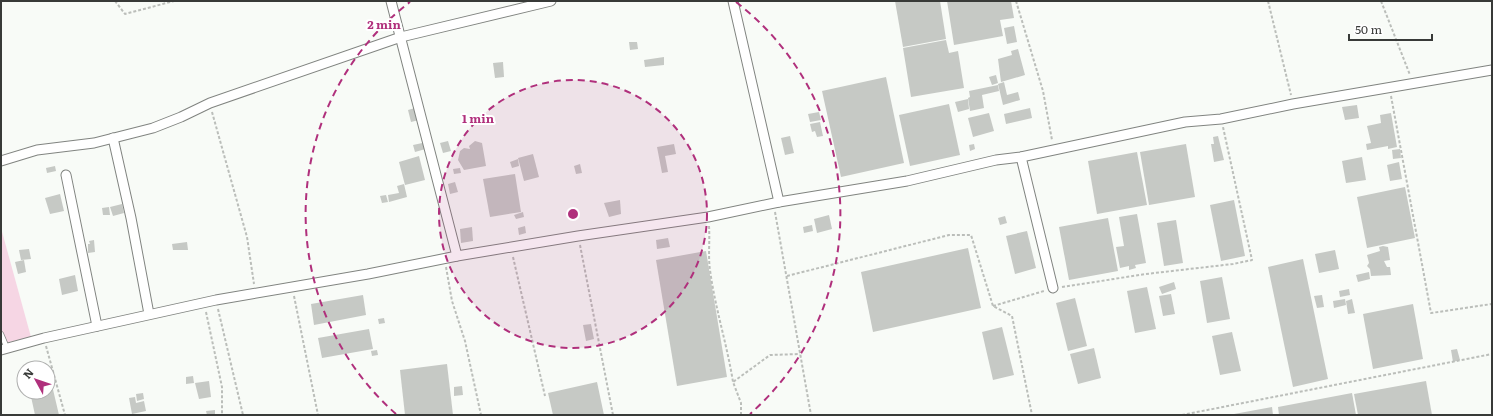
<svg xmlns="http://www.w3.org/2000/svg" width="1493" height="416" viewBox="0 0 1493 416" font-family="Literata,serif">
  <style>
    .green { fill: #f6d6e4 }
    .building { fill: #c6c9c5 }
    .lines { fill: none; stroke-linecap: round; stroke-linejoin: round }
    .lane-casing { stroke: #818480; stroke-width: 6 }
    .street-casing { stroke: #818480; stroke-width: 11 }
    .path { stroke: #bbbeba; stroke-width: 2; stroke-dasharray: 3 2; stroke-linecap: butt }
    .lane { stroke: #fff; stroke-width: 4.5 }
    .street { stroke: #fff; stroke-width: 9 }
    .ring { fill: none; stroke: #b0307c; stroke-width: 2; stroke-dasharray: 7 5 }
    .centre { fill: #b0307c; stroke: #fff; stroke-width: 2 }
    .ring-label { font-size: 12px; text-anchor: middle; font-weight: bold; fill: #b0307c; stroke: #fff; stroke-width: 4; stroke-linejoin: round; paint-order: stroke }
  </style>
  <rect width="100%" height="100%" fill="#f8fbf7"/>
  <path class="green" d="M1 228 31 337 1 344Z"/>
  <g class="building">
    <path d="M895 1H940L946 39 903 47Z"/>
    <path d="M947 1H1011L1014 18 1000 20 1003 36 954 45Z"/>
    <path d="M1014 26 1017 42 1007 44 1004 28Z"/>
    <path d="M946 40 949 53 958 51 964 88 911 97 903 48Z"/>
    <path d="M629 42H637L638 49 630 50Z"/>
    <path d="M1018 49 1025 75 1001 82 998 59 1012 55 1011 51Z"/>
    <path d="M664 57V65L645 67 644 60Z"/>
    <path d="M503 62 504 77 495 78 493 63Z"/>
    <path d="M996 75 998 83 992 85 989 77Z"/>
    <path d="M886 77 904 163 841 177 822 91Z"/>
    <path d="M1004 82 1007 95 1018 92 1020 100 1003 105 998 84Z"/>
    <path d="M998 85 999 91 982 95 984 108 970 111 968 98 970 97 969 91Z"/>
    <path d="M968 99 969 109 958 112 955 102Z"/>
    <path d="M949 104 960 155 910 166 899 115Z"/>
    <path d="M1357 105 1359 118 1345 120 1342 107Z"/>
    <path d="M415 108 419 120 411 122 408 110Z"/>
    <path d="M1030 108 1032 118 1006 124 1004 114Z"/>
    <path d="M819 112 821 120 810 122 808 114Z"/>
    <path d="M989 113 994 131 973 137 968 118Z"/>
    <path d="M1391 113 1397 147 1388 149V146L1367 150 1366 144 1371 143 1367 126 1381 123 1380 115Z"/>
    <path d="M820 122 823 136 817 137 815 131 812 132 810 124Z"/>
    <path d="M790 136 794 153 785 155 781 138Z"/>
    <path d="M1218 136 1224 160 1214 162 1211 144H1214L1213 137Z"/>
    <path d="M448 141 451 151 443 153 440 143Z"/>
    <path d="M475 141 482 143 486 166 464 170 458 160 460 151 464 148 470 149 469 146Z"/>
    <path d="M427 142 429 148 415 152 413 145Z"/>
    <path d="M674 144 676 154 665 156 668 172 662 173 657 147Z"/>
    <path d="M974 144 975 149 970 151 969 145Z"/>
    <path d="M1186 144 1195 197 1149 205 1140 152Z"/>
    <path d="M1400 149 1401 158 1393 159 1392 150Z"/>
    <path d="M1137 152 1147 205 1097 214 1088 161Z"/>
    <path d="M533 154 539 177 524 181 518 158Z"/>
    <path d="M419 156 425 180 405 185 399 162Z"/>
    <path d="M1362 157 1366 180 1346 183 1342 161Z"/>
    <path d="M518 159 519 166 512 168 510 162Z"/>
    <path d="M1399 162 1402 179 1390 181 1387 165Z"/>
    <path d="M580 164 582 173 576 174 574 166Z"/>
    <path d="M55 166 56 171 47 173 46 168Z"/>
    <path d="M460 168 461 173 454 174 453 169Z"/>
    <path d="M515 174 521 212 490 217 483 179Z"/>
    <path d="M455 182 458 192 450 194 448 184Z"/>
    <path d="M404 184 407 197 389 202 388 195 399 193 397 186Z"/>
    <path d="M1405 187 1415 238 1367 248 1357 197Z"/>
    <path d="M60 194 64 211 50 214 45 198Z"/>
    <path d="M386 195 388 202 382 203 380 196Z"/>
    <path d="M620 200 621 214 609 217 604 203Z"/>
    <path d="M1234 200 1245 256 1221 261 1210 205Z"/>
    <path d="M122 204 124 213 113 216 110 207Z"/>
    <path d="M109 207 110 215H103L102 208Z"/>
    <path d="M523 212 524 217 516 219 514 215Z"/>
    <path d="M1137 214 1146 263 1135 265 1136 268 1129 270V266L1120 268 1116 247 1124 246 1119 217Z"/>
    <path d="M829 215 832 229 817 233 814 219Z"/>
    <path d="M1005 216 1007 223 1000 225 998 218Z"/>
    <path d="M1108 218 1118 271 1069 280 1059 227Z"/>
    <path d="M1176 220 1183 263 1164 266 1157 223Z"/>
    <path d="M812 225 813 231 804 233 803 227Z"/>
    <path d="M525 226 526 233 519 235 518 228Z"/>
    <path d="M472 227 473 241 461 243 460 229Z"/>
    <path d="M1027 231 1036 268 1015 274 1006 236Z"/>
    <path d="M668 238 670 247 657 249 656 240Z"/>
    <path d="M94 240 95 252 88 253V244H90L89 241Z"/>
    <path d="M187 242 188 250H173L172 244Z"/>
    <path d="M1383 246 1388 247 1390 260 1384 261 1387 267H1390L1391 275 1371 276 1370 269 1367 266 1369 263 1367 255 1380 251 1379 247Z"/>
    <path d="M968 248 981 308 873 332 861 272Z"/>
    <path d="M29 249 31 259 21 260 19 250Z"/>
    <path d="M1335 250 1339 269 1319 273 1315 254Z"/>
    <path d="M706 251 727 377 677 386 656 260Z"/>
    <path d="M1303 259 1328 379 1293 387 1268 267Z"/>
    <path d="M24 260 26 272 18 274 15 262Z"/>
    <path d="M1369 272 1370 279 1358 282 1356 275Z"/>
    <path d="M75 275 78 291 62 295 59 279Z"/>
    <path d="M1222 277 1230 319 1207 323 1200 281Z"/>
    <path d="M1174 282 1176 289 1162 294 1159 287Z"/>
    <path d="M1147 287 1156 329 1135 333 1127 291Z"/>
    <path d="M1349 289 1350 295 1340 297 1339 291Z"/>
    <path d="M1171 294 1175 314 1163 316 1159 296Z"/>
    <path d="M363 295 366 315 314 325 311 304Z"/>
    <path d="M1322 295 1324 307 1317 308 1314 296Z"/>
    <path d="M1075 298 1087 346 1068 351 1056 303Z"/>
    <path d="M1345 299 1346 305 1334 308 1333 301Z"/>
    <path d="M1352 299 1355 313 1348 314 1346 301Z"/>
    <path d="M1413 304 1423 359 1373 369 1363 314Z"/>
    <path d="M384 318 385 323 379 324 378 319Z"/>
    <path d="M591 324 594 339 586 341 583 325Z"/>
    <path d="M1002 327 1014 375 993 380 982 332Z"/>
    <path d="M369 329 373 349 322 358 318 338Z"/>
    <path d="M1232 332 1241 371 1220 375 1212 336Z"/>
    <path d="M1094 348 1101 378 1078 384 1070 354Z"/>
    <path d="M1457 349 1460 360 1453 362 1451 350Z"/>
    <path d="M377 350 378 355 372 356 371 351Z"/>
    <path d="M447 364 453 415H405L400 370Z"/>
    <path d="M193 376 194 383 186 384V377Z"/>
    <path d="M51 381 59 415H35L30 392H48V382Z"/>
    <path d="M209 381 211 397 199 399 195 383Z"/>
    <path d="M1426 381 1432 415H1358L1354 394Z"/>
    <path d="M597 382 604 415H553L548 393Z"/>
    <path d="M462 386 463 395 454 396V387Z"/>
    <path d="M143 393 144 399 137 401 136 394Z"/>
    <path d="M1352 393 1356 415H1279L1278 407Z"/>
    <path d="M135 397 136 403 144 401 146 411 132 414 129 398Z"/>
    <path d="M1272 407 1273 415H1234V414Z"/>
    <path d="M215 410V415H207L206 411Z"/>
  </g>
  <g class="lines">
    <g class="lane-casing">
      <path id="lane" d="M1 334 7 348"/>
    </g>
    <g class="street-casing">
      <g id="street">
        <path d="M391 1 457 256"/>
        <path d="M733 1 779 202"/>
        <path d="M113 138 131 218 149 314"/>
        <path d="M1021 157 1053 288"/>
        <path d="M1 161 37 150 94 143 153 128 181 117 210 103 401 37 551 1"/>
        <path d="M66 175 97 326"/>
        <path d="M1 350 44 338 216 300 368 274 457 256 578 236 708 217 779 202 907 181 996 160 1021 157 1185 122 1221 119 1293 104 1492 70"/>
      </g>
    </g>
    <g class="path">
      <path d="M115 1 125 14 174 1"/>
      <path d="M1016 1 1043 91 1052 140"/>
      <path d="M1268 1 1291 95"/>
      <path d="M1381 1 1410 75"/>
      <path d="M1391 96 1431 313 1492 304"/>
      <path d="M212 112 247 237 254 284"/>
      <path d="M775 212 811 415"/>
      <path d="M709 226C710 241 708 256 710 270 715 308 727 344 733 382"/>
      <path d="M580 245 613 415"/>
      <path d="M513 257 545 396"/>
      <path d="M446 267 452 301 465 341 481 415"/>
      <path d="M787 276 949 235H971L993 306 1012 316 1032 415"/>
      <path d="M1062 287 1146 274 1233 264 1252 260 1223 127"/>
      <path d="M294 296 318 415"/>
      <path d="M993 306 1044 291"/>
      <path d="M218 309 243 415"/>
      <path d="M206 312 222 387V415"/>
      <path d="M46 346 65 415"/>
      <path d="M741 415V403L733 382 770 355 800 354"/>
      <path d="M1182 415 1492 354"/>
    </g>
    <use href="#lane" class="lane"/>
    <use href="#street" class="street"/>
  </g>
  <circle cx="573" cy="214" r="134" fill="#b0307c" fill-opacity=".12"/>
  <g class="ring">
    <circle cx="573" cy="214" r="134"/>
    <path d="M396 414A267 267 0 0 1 410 2M736 2A267 267 0 0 1 750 414"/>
  </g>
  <circle cx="573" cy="214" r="6" class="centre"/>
  <g class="ring-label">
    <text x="384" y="29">2 min</text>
    <text x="478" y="123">1 min</text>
  </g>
  <rect width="1493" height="416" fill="none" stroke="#383a38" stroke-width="4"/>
  <g transform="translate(36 380) rotate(310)"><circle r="19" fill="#ffffff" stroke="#afb0af"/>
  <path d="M0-3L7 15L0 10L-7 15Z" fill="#b0307c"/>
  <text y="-6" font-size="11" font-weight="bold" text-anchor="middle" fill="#383a38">N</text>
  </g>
  <path d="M1349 34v6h83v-6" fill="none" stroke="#383a38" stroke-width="2"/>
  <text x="1355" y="34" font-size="12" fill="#383a38" stroke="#ffffff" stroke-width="3" paint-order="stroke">50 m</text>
</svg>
